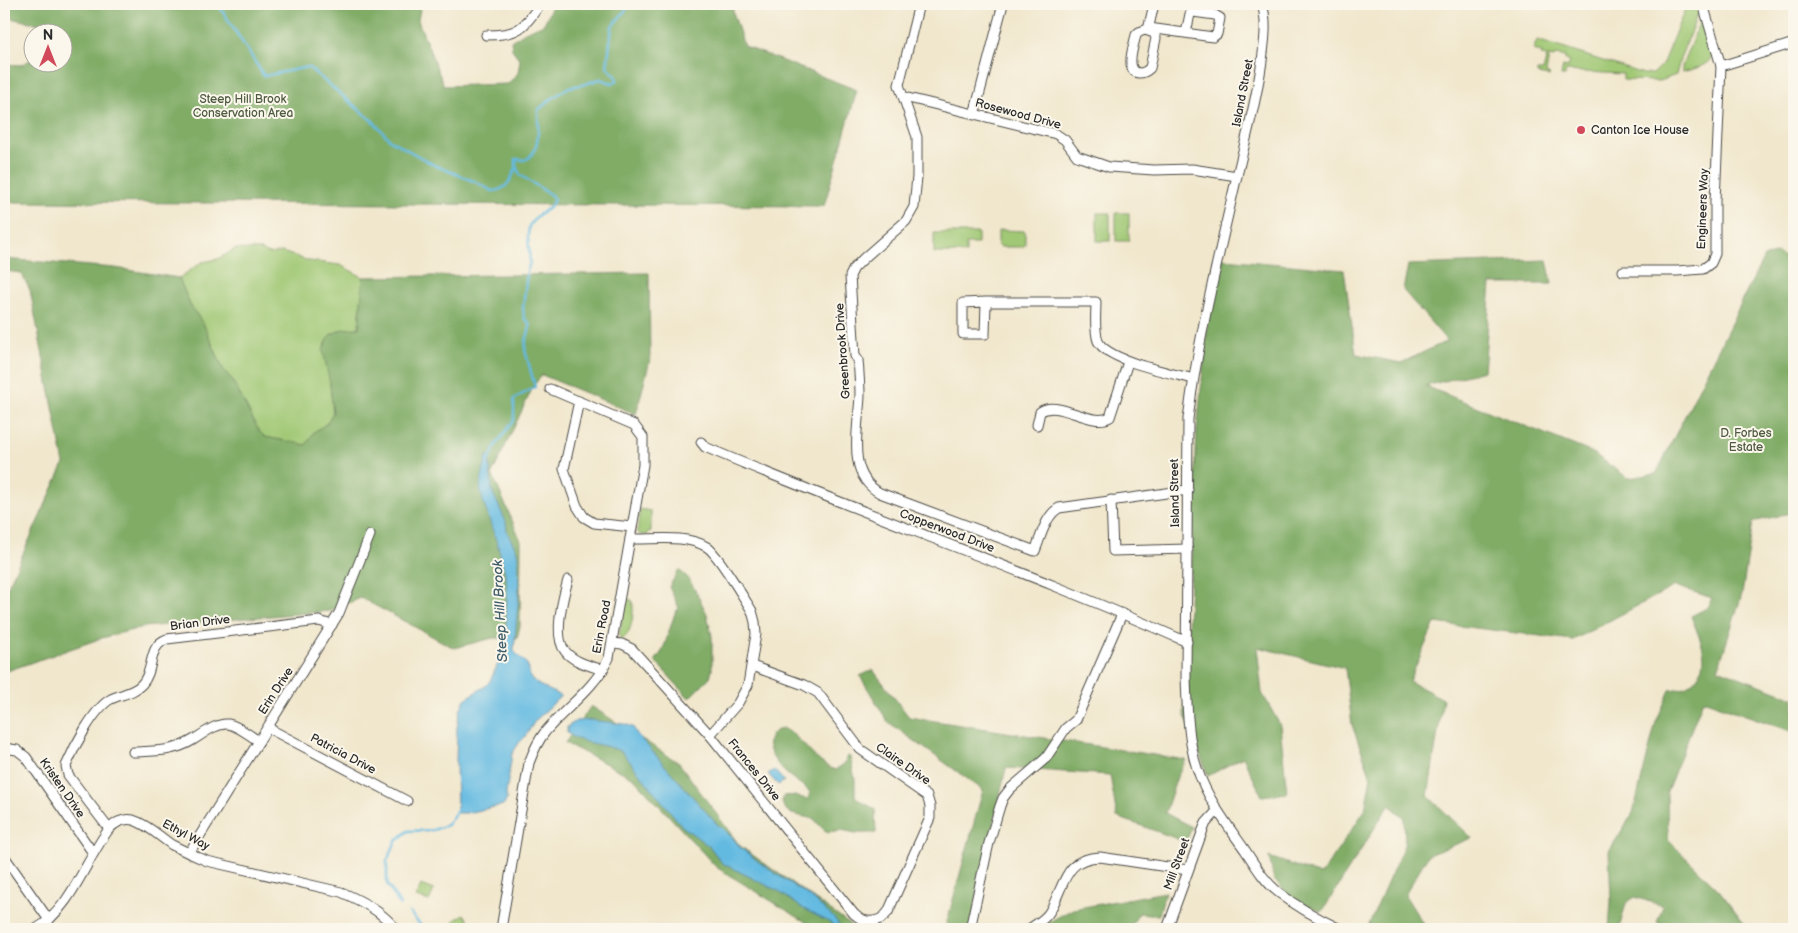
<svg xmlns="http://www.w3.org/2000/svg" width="1798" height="933" viewBox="0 0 1798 933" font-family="'Balsamiq Sans',sans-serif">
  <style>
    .green { fill: #a0c874; stroke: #667a50 }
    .forest { fill: #80ac66; stroke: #566c48 }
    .water { fill: #64bae1; stroke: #487286 }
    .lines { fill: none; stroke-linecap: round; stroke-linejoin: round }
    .stream { stroke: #64bae1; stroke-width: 2.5 }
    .minor-casing { stroke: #494743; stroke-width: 11 }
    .minor { stroke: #fff; stroke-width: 9 }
    .poi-dot { fill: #d1495b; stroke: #fbf7ec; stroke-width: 2 }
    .labels { text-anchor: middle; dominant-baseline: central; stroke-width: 4; stroke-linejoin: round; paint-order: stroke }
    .street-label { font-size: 12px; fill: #2b2b2b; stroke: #fbf7ec }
    .park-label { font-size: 12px; fill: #4e5a41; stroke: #fbf7ec }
    .poi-label { font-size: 12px; fill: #2b2b2b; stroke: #fbf7ec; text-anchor: start }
    .water-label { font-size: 14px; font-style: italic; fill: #3f5d6b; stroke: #fbf7ec }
  </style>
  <rect width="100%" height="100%" fill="#fbf7ec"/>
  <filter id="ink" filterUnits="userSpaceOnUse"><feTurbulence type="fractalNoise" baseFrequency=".02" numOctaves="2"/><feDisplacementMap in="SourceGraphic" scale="10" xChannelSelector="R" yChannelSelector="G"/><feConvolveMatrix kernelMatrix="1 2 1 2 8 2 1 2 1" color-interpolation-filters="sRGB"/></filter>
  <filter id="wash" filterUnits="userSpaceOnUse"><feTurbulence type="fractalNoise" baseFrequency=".0096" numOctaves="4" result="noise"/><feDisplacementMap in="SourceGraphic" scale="20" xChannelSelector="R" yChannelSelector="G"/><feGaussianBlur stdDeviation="1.12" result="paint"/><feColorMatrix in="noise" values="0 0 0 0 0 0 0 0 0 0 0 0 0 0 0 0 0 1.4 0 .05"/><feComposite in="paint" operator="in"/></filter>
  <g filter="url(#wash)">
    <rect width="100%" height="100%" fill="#f1e7cd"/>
    <g class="green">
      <path d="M1687 4H1698L1699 10 1681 56 1676 75 1659 81 1623 80V74L1566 71 1565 76H1561L1563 66 1568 67 1569 62 1565 60V57L1555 55 1554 58 1549 57 1546 73 1550 75 1549 76 1537 74V71H1543L1547 56 1541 55 1542 52 1533 50 1537 40 1644 74H1653L1662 65Z"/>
      <path d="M1701 18 1712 56C1708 67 1692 69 1682 72V66Z"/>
      <rect x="1097" y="213" width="13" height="28"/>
      <rect x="1116" y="213" width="13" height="28"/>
      <path d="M1001 230 1025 231V245L1023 247H1001L998 246V231Z"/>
      <path d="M934 233H978V244H966V253H934Z"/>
      <path d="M235 249 260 250 270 254 282 252 309 261 340 265 363 277 359 328 343 329 330 384 333 413 326 424 314 432 307 445 265 437 259 431 232 380 223 369 204 325 190 305 179 278 202 262 218 259Z"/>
      <path d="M640 509 651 511V532L649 531 647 534 648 535H641L637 532Z"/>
      <path d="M626 599 632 600C635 610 632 633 623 639L620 638 619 635Z"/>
      <path d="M421 885 434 890 429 901 416 897Z"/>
      <path d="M464 914 474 929H459L453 921Z"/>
    </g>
    <g class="forest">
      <path d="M4 4H421L418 20 420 26 444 86 508 84 518 73 520 60 512 49 511 41 525 32 544 24 553 4H733V12L744 46 857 90 824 206 4 202V64L21 65 32 59V62H62V32H42L41 24 4 17Z"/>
      <path d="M1778 253 1794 264V512L1753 522 1742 594 1718 669 1794 698V732L1703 700 1667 791 1668 840 1719 890 1749 929H1676L1657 923 1663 906 1635 897 1626 903 1619 929H1609L1611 901 1609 851 1633 813 1656 722 1670 690C1676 689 1685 688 1689 685 1716 665 1700 641 1691 616L1707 608 1712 598 1675 586 1573 640 1435 623 1409 681 1443 699 1428 796 1472 838 1428 855 1405 895 1426 929H1367L1405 843 1404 817 1389 805 1322 912 1292 898 1274 880 1269 857 1321 875 1365 810 1371 777 1352 725 1345 668 1257 647 1262 693 1280 725 1287 793 1262 796 1243 757 1208 776 1184 713 1197 430 1214 258 1344 270 1356 354 1401 363 1447 341 1403 290 1408 265 1547 260 1552 284H1491L1484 371 1425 386 1593 453 1628 478 1656 474 1764 257Z"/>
      <path d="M4 259 115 268 179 278 190 305 204 325 223 369 232 380 259 431 265 437 306 445 314 432 326 424 333 413 330 384 323 350 330 335 343 329 359 328 363 277 649 273 650 360 636 414 542 375 534 385 492 474 521 541 520 626 517 638H493L454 648 361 598 329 611 144 627 102 638 4 672V595L64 464 30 290 21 273 4 271Z"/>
      <path d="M679 570 687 577 693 586 707 614 712 636V670L710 677 689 698 655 661 661 653 665 644 675 613 679 608 669 587Z"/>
      <path d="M873 670 909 717 1186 760 1177 777 1165 813 1192 827 1186 842 1117 817 1110 775 1006 768 970 929H945L983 790 888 722 860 676Z"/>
      <path d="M591 706 679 763 740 846 856 929H817L716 867 634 778 565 743Z"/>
      <path d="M783 728C804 738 812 762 835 770L844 764 848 756 850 757 855 779V796L860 801 875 809 876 833H856L841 830 829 832 824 830 814 819 792 814 784 808 782 801 784 796C792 794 800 798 808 799L810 792C801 783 788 777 780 767 768 753 761 735 783 728Z"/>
      <path d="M1165 892 1159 915 1139 913 1129 929H1036L1073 909Z"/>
    </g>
    <g class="water">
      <path d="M487 456H489L492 491 506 522 507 532 516 549 518 557 519 592 514 651 527 664 531 679 539 685 561 696 535 721 525 737 519 743 512 754 506 794 507 799 504 805 466 813H457L456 760 457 727 460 710 465 699 484 687 490 681 503 653 506 630 507 591 506 577 499 549 482 498 480 486Z"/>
      <path d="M590 720 625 724 633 727 637 734 715 822 732 837 741 848 763 865 812 898 835 919 842 929 802 908 778 891 722 863 710 847 682 826 622 752C605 743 582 745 567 733V727L576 721Z"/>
      <path d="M774 770 784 781 778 785 768 774Z"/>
    </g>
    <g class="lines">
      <g class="stream">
        <path d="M218 4 264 76 308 67 375 123 390 140 434 165 476 182 492 191C506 191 511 180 516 168"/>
        <path d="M489 460 496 445 514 420V399L535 387 525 350 526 341 530 327V324L524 318 523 308 527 272 530 262 528 236 529 226 537 216 549 208 554 200 551 195 520 175 516 166V159C520 159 523 161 527 159 541 151 538 123 538 110L550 100 569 87 582 85 600 79 612 83 617 81 616 76 607 67 612 26 631 4"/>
        <path d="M400 905 387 884V861L396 841 408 831 433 830 447 825 458 809"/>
        <path d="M409 912 424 929"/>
      </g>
    </g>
  </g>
  <g filter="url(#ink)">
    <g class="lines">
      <g class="minor-casing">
        <g id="minor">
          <path d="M919 4 899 85 917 137V177L914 207 906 221 864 258 854 268 850 276 855 356 858 360C859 372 860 384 860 395 859 427 845 474 880 493L1035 551C1041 537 1045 516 1059 508L1188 490"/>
          <path d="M1262 4C1267 20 1265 37 1263 53 1258 96 1246 137 1236 180 1218 259 1198 338 1188 419L1186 677C1187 701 1187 726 1192 749 1199 788 1223 819 1245 850 1255 865 1264 881 1278 892 1297 907 1319 919 1340 929"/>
          <path d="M1149 28 1213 37 1217 34 1220 18 1215 15 1193 12 1190 14 1186 33"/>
          <path d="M1145 30 1154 33 1156 38 1150 68C1147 71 1144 73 1139 73 1124 71 1134 45 1136 35L1139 32Z"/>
          <path d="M1148 30 1154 4"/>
          <path d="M486 35C517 35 524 29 540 4"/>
          <path d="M1721 66 1794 43"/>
          <path d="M904 97 1056 134 1065 140 1077 156 1109 167 1154 170 1192 169 1237 176"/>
          <path d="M974 115 1003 4"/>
          <path d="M1623 271H1677L1703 269 1711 263 1715 254V201L1721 66 1703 4"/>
          <path d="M986 302 963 303V334H985L986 302H1096C1096 313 1094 330 1098 341 1107 361 1172 373 1193 379"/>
          <path d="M579 401 564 469 577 506 584 517 594 523 632 527"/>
          <path d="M1037 425 1040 412C1057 398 1091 428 1110 417L1128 362"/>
          <path d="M701 442 705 447C864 515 1029 571 1187 642"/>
          <path d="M1111 500 1113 551 1188 549"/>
          <path d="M630 539C654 540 685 534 707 547 717 553 744 598 752 611L755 622 756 634 748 685 738 703 710 735"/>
          <path d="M568 580C563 597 553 636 565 651 573 662 591 666 603 670"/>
          <path d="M613 643 622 644 632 649 710 735 854 914C865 924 879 924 888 912L930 818V806L927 796 860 749 818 693 804 685 752 666"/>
          <path d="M268 728 407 801"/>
          <path d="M4 748 17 750 26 757 93 853"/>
          <path d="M133 752C154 751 174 752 193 740 203 734 216 723 228 724 239 726 250 736 259 741"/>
          <path d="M109 829 68 775 66 766C74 747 94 708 111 699 122 694 134 693 142 684 155 670 147 646 167 639L319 621 332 625"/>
          <path d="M189 853 339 613 370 535"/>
          <path d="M4 856 49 920"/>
          <path d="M36 929C71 909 85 861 109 829 115 823 123 818 133 820 147 824 160 837 172 845 184 851 195 856 207 861L341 892C362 901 381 911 396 929"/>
          <path d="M501 929 529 763C533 752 538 741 545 732 566 707 595 688 609 658L643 465V437L634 425 550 389"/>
          <path d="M970 929 989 843 1000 806 1003 798 1010 789 1046 758 1066 728 1076 720 1122 614"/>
          <path d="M1029 929C1036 924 1046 919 1050 911 1065 885 1064 858 1100 857L1188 870"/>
          <path d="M1167 929 1203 830 1206 823 1217 811"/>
        </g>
      </g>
      <use href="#minor" class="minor"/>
    </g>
  </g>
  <circle class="poi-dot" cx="1581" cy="130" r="5"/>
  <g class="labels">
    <g class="street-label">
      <text transform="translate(1243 93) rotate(-79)">Island Street</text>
      <text transform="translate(1018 114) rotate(15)">Rosewood Drive</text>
      <text transform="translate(1703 209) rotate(-88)">Engineers Way</text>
      <text transform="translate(843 351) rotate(-94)">Greenbrook Drive</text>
      <text transform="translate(1175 493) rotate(-91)">Island Street</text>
      <text transform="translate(947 531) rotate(21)">Copperwood Drive</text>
      <text transform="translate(200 623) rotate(-7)">Brian Drive</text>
      <text transform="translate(602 627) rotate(-79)">Erin Road</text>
      <text transform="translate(276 691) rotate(-57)">Erin Drive</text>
      <text transform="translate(343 754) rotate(28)">Patricia Drive</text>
      <text transform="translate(903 764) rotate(35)">Claire Drive</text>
      <text transform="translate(754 770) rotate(51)">Frances Drive</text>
      <text transform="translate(62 788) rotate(55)">Kristen Drive</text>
      <text transform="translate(186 835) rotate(28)">Ethyl Way</text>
      <text transform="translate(1177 864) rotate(-70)">Mill Street</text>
    </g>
    <g class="park-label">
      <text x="243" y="99">Steep Hill Brook<tspan x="243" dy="14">Conservation Area</tspan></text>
      <text x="1746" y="433">D. Forbes<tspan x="1746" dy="14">Estate</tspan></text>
    </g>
    <g class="poi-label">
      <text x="1591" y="130">Canton Ice House</text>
    </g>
    <g class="water-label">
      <text transform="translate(500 611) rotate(-93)">Steep Hill Brook</text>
    </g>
  </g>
  <rect width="1798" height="933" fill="none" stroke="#fbf7ec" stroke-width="20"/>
  <g transform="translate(48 48)"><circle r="24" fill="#fbf7ec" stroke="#a8a59f"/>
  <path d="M0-4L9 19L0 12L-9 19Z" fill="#d1495b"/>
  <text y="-8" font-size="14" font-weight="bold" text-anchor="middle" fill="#2b2b2b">N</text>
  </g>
</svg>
